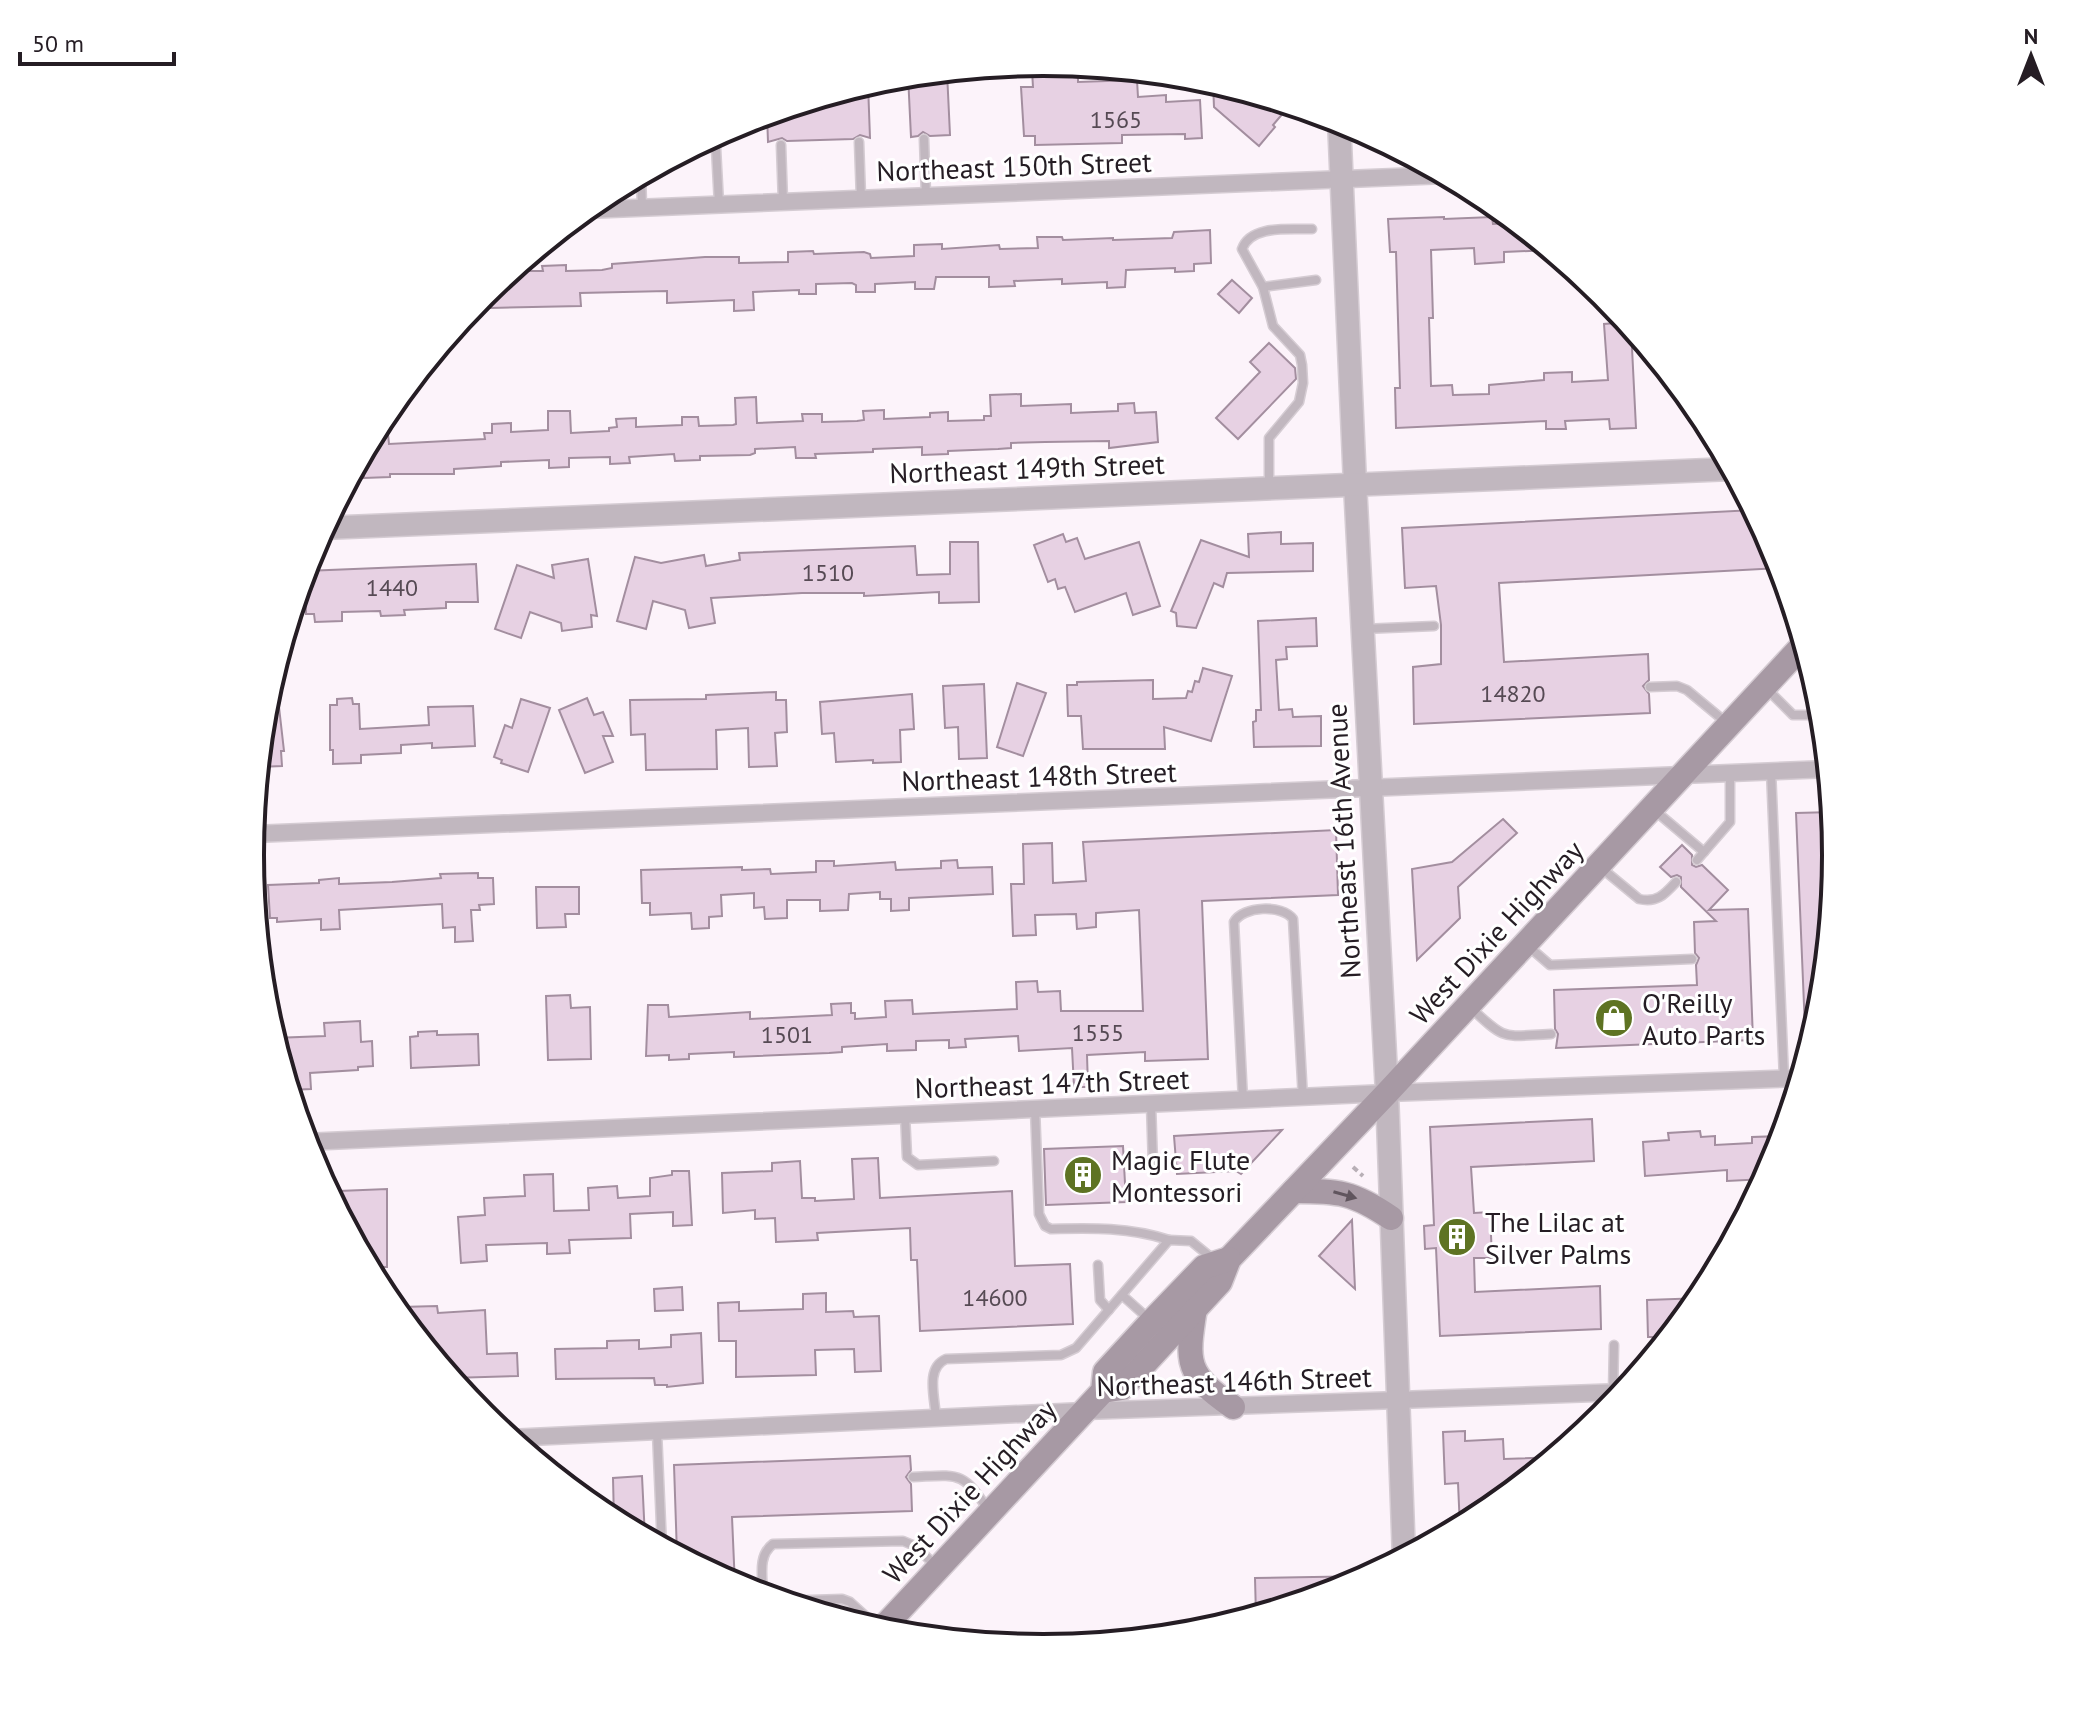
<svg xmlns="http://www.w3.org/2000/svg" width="2087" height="1711" viewBox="0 0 2087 1711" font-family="'PT Sans',sans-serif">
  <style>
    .building { fill: #e7d1e3; stroke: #a38e9f; stroke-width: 2 }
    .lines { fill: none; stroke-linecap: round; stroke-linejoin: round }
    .service-casing { stroke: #d5ccd3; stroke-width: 11 }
    .minor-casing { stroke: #d5ccd3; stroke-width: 19 }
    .tertiary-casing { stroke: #d5ccd3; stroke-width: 25 }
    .secondary-casing { stroke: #d5ccd3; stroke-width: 27 }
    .path { stroke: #b8afb6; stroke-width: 4; stroke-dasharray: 6 4; stroke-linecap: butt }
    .service { stroke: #c1b7bf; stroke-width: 8 }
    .minor { stroke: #c1b7bf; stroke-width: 16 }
    .tertiary { stroke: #c1b7bf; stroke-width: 22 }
    .secondary { stroke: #a799a4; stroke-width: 24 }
    .oneway { fill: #60555e }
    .labels { text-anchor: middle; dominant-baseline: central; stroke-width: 6; stroke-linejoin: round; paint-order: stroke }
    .number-label { font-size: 24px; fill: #564a54 }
    .street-label { font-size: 28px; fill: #251d24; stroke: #fff }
    .poi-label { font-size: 28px; fill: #251d24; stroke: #fff; text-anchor: start }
    .rim { fill: none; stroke: #251d24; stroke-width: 4 }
  </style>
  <rect width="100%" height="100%" fill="#fcf3fa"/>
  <g class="building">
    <path d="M1078 68V82L1137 80 1138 97 1166 95V102L1200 100 1202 138 1185 139V134L1122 135V143L1035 145V136H1024L1021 87H1033L1032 70Z"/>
    <path d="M947 72 950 135 930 136 923 132 918 136 911 137 908 75Z"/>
    <path d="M1213 82 1239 90 1290 105 1273 125 1275 127 1259 146 1214 107Z"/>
    <path d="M868 84 870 138 860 135 853 139 787 141 782 138 768 142 767 114Z"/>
    <path d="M1444 217V219L1492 217 1493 224 1518 223 1550 250 1504 252V262L1475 264 1474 248 1431 250 1433 318H1429L1431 386 1452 385 1453 395 1489 394V385L1544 380V373L1572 372V382L1608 380 1604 324 1628 322 1647 347 1632 348 1636 428 1610 429 1609 419 1565 421 1566 429H1546V421L1396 428 1395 388H1400L1396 252H1390L1388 219Z"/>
    <path d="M1210 230 1211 263 1194 264V271L1175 272V268L1126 270 1125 287 1107 288V282L1062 284V279L1014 281 1015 286 989 287V277H936L934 289H915V282L875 284V292H856V285L852 283 816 284V294H799V290L753 292 754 310 734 311V300L667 303V291L580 293 581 306 491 308V288L511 271H543L542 266 566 265V271L602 270 612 268V264L705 257H739V263L788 262V252L813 251 814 254 864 252 870 254 871 258 914 256V245L942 244V249L999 245 1000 249 1038 248 1037 237H1062L1063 240 1113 238V240L1172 238 1174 232Z"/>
    <path d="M1232 280 1252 298 1239 313 1218 294Z"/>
    <path d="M1269 343 1295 368 1296 379 1238 439 1216 418 1260 372 1250 362Z"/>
    <path d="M1021 394V406L1071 404V413L1118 411V404L1134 403 1135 413 1156 412 1158 442 1109 448V441L1045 442 1011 443V448L998 449 948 451V454L922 455V447L873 449V452L815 454 816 458H796L795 447 755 449V453L750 455 700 456V460L675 461 674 454 629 457 630 463 610 464V457L569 458V467L549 468V460L501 462V466L454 469V474H390V477L364 478 363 453H372L373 435 388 434 389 444 485 439 484 433H492V424L511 423V432L548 430V411H570L571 433 609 431V428L617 427 616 419 636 418V427L682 425V417H698L699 426 733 425 736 424 735 398 756 397 757 423 803 421 802 414H822V422L857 421 864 420 863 411 884 410V419L930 417V413L948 412V421L984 420V416H991L990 395Z"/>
    <path d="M1754 510 1777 552 1782 568 1499 583 1504 662 1648 654 1649 680 1643 686 1649 694 1650 713 1414 724 1413 667 1441 664V625L1436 586 1405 588 1402 528Z"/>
    <path d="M1281 532V544L1313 543V571L1227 573 1223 587 1214 583 1196 628 1177 626 1176 613 1171 611 1201 540 1249 557 1248 534Z"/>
    <path d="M1063 534 1066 542 1077 538 1085 559 1139 542 1160 606 1133 615 1126 593 1075 612 1065 587 1058 589 1055 579 1048 582 1034 545Z"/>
    <path d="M950 542H978L979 602 939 603V592L864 596V593H802L711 598 715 623 689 628 685 610 653 601 646 629 617 621 635 557 661 563 704 555 706 566 740 560 739 553 915 546 917 575 950 574Z"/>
    <path d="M588 559 597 616 591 615 592 627 562 631 561 623 530 612 521 638 495 629 517 565 554 578 552 565Z"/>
    <path d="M476 564 478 602H446V608L404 610 405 615 381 616 380 611 342 612V621L315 622 314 614H306L305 571Z"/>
    <path d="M1316 618 1317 646 1286 647 1287 659 1276 660 1279 710 1292 709 1293 717 1321 716V746L1254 747 1253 722 1256 721V710H1261L1258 621Z"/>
    <path d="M1203 668 1232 676 1211 741 1164 727 1165 749H1083L1081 716H1068L1067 685H1077V682L1153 680V699L1186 698 1188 691 1192 692 1195 681 1199 682Z"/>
    <path d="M1017 683 1046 693 1023 756 997 747Z"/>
    <path d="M984 684 987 758 959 759 958 727 945 728 943 686Z"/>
    <path d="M776 692V700H786L787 732 775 733 777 766 749 767 748 728 716 730 717 769 646 770 645 734 631 735 630 700 706 699V695Z"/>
    <path d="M912 694 914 729 900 730 901 762 873 763V760L836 762 834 733 822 734 820 702Z"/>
    <path d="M352 698 353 704H359L360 729 429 725 428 707 473 706 475 746 432 748V743L401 745V753L361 755V763L333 764V750H330V705H337V699Z"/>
    <path d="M587 698 594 715 603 712 613 736H603L613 762 585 773 559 710Z"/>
    <path d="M521 699 550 708 528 772 501 763 502 760 494 757 505 725 512 728Z"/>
    <path d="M279 707 284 751H281L282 766 259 767 265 708Z"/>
    <path d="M1833 812 1837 856 1822 1011 1809 1053H1806L1796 813Z"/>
    <path d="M1503 819 1517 833 1458 887 1460 918 1417 960 1412 869 1452 862Z"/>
    <path d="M1336 830 1338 895 1202 901 1208 1059 1145 1061V1052L1087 1055 1088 1087H1074L1072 1048 1019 1051 1018 1036 965 1039 966 1047 949 1048V1040L916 1041V1050L887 1051V1044L842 1047V1052L829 1053 734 1057V1052L689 1054V1059L669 1060V1055L646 1056 648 1005H668L669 1017 750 1012V1019L832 1015 831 1004 851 1003V1013H855V1019L886 1017 885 1001 912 1000 913 1014 1017 1009 1016 982 1037 981 1038 992 1060 991 1061 1011H1143L1139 910 1096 913V927L1077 929 1076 914 1035 915 1036 935 1013 936 1011 884H1024L1023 844 1052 843 1053 883 1086 881 1083 842Z"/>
    <path d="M1682 845 1692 855V865L1696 867 1702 865 1728 890 1709 910 1748 909 1753 1040 1556 1048 1558 1034 1555 1029 1554 990 1697 985 1696 965 1699 958 1695 953 1694 922 1716 921 1681 887V877L1677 875 1671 877 1660 867Z"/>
    <path d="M957 860 958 868 992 867 993 894 909 898V910L891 911V899H880V892L849 894 848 910 820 911V900H787V918L765 919 764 907 754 908V893L721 895 722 916 709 917V928L692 929 691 913 650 915V903H642L641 870 742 867V870L770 869 771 874 816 872V861H834V866L895 862 896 870 941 868V861Z"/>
    <path d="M478 873V878H493L494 904 479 905 480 910H471L473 941 455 942V927L443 928 442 904 339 910 340 929 321 930V919L277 922V918H270L268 885 319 883V880L339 878V884L392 882 441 878 440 874Z"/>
    <path d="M536 887H579V914H565L566 927 537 928Z"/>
    <path d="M570 995 571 1008 590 1007 591 1059 548 1060 546 996Z"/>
    <path d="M360 1021 361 1042 372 1041 373 1066 358 1067V1070L310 1073 311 1089 289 1090 274 1038 325 1036 324 1023Z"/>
    <path d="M437 1031V1035L478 1034 479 1065 411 1068 410 1037 418 1036V1032Z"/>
    <path d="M1592 1119 1594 1161 1471 1167 1474 1213 1490 1212 1492 1258H1474L1475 1292 1600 1286 1601 1329 1440 1336 1436 1248 1425 1249 1424 1226 1434 1225 1430 1127Z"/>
    <path d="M1282 1130 1241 1174 1236 1171 1177 1174 1174 1136Z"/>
    <path d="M1700 1131 1701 1137 1715 1136V1145L1752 1143V1137L1784 1136 1776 1160 1766 1179 1727 1181V1170L1645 1176 1643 1142 1669 1140 1668 1133Z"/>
    <path d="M1123 1146 1126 1202 1046 1205 1044 1149Z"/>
    <path d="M878 1158 880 1198 1012 1191 1015 1266 1070 1264 1073 1324 920 1331 917 1260H911L910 1228 817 1233 818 1240 776 1242 775 1218 755 1219V1210L723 1213 722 1173 772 1171V1163L800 1161 802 1198H815V1201L854 1199 852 1159Z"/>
    <path d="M672 1171H689L692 1225 673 1226V1212L630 1214 631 1238 569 1240 570 1253 547 1254V1243L486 1245 487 1261 461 1263 458 1217 485 1215 484 1198 525 1196 524 1175 553 1174 554 1211 589 1210 588 1188 617 1186 618 1198 650 1196V1178L672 1175Z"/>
    <path d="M387 1189V1267H368L340 1214 339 1191Z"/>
    <path d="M1352 1220 1355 1289 1319 1256Z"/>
    <path d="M682 1287 683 1310 655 1311 654 1289Z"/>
    <path d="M826 1293V1312L853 1311 854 1317 879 1316 881 1371 855 1372 854 1349 815 1350 816 1375 736 1377V1341H719L718 1303 739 1302V1311L803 1309V1294Z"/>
    <path d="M1702 1298 1670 1337H1648L1647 1300Z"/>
    <path d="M437 1306 438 1313 485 1310 487 1354 517 1353 518 1376 451 1378 402 1318 401 1307Z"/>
    <path d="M701 1333 703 1383 667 1387V1385H655L654 1378 556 1379 555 1349 607 1348V1341L639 1340V1349L671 1347V1335Z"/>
    <path d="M1465 1431V1441L1503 1439 1504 1459 1556 1457 1484 1516 1460 1528 1458 1483 1445 1484 1443 1432Z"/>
    <path d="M910 1456 911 1470 906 1477 911 1484 912 1511 732 1517 735 1586 677 1555 674 1465Z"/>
    <path d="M642 1476 645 1538 614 1521 613 1478Z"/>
    <path d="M1371 1576 1347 1589 1256 1616 1255 1578Z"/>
  </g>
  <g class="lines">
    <g class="service-casing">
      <g id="service">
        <path d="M924 139 926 196"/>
        <path d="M859 142 861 198"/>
        <path d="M781 145 783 202"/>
        <path d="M716 148 719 204"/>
        <path d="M641 175 642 207"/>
        <path d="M1263 287 1316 280"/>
        <path d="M1269 488V438L1299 402 1303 383 1302 365 1300 355 1273 326 1263 287 1242 249C1251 224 1290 230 1312 229"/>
        <path d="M1363 629 1434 626"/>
        <path d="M1650 687 1677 686 1687 690 1728 724"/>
        <path d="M1767 689 1793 715H1823"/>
        <path d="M1771 771 1784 1078"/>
        <path d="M1653 809 1704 852"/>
        <path d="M1697 860 1730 822V774"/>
        <path d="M1599 866 1639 899C1657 903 1664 895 1676 882"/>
        <path d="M1528 946 1550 965 1692 959"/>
        <path d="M1471 1008C1507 1042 1503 1036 1551 1034"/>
        <path d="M1243 1100 1234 922C1243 906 1282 904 1293 919L1303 1099"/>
        <path d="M1151 1104 1153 1165"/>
        <path d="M1035 1109 1039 1214 1045 1226 1051 1229C1092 1228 1129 1227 1169 1240"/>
        <path d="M905 1115 907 1157 918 1165 994 1161"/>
        <path d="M1098 1265 1100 1300 1109 1310"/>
        <path d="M1122 1295 1151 1321"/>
        <path d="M1613 1392 1614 1345"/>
        <path d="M936 1418C935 1398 925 1368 946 1359L1061 1355 1076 1348 1169 1240 1191 1241 1213 1259"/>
        <path d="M657 1432 662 1547"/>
        <path d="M913 1477C957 1475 963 1470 988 1510"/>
        <path d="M763 1596C763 1577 757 1556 773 1544L903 1541 915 1546 935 1565"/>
        <path d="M780 1601 842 1599 850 1602 880 1629"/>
      </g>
    </g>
    <g class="minor-casing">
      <g id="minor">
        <path d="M586 210 1445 175"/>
        <path d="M252 834 1828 769"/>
        <path d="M305 1142 1387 1093 1801 1078"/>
        <path d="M509 1438 1084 1411 1624 1392"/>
      </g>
    </g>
    <g class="tertiary-casing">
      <g id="tertiary">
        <path d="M1339 120 1355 484 1387 1093 1404 1558"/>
        <path d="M323 528 1732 469"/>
      </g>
    </g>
    <g class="secondary-casing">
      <g id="secondary">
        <path d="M1294 1191C1339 1191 1353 1192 1391 1218"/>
        <path d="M1195 1308C1186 1364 1186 1374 1233 1407"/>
        <path d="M1103 1391 1122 1388 1220 1282 1229 1259 1387 1093 1804 644"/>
        <path d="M880 1631 1103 1391 1105 1372 1151 1322 1204 1267 1229 1259"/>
      </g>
    </g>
    <path class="path" d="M1353 1167 1363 1176"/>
    <use href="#service" class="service"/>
    <use href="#minor" class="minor"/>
    <use href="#tertiary" class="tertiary"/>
    <use href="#secondary" class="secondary"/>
  </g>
  <defs><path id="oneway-solid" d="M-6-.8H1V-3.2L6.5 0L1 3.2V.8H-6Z" transform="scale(2)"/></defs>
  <use class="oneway" href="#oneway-solid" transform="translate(1345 1195) rotate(16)"/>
  <defs>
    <g id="shop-disc" transform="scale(2)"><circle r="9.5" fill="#5e7323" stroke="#fff"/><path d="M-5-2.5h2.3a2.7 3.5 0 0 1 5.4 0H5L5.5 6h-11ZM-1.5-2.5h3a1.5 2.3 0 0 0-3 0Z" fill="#fff"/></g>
    <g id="building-disc" transform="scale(2)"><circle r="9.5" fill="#5e7323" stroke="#fff"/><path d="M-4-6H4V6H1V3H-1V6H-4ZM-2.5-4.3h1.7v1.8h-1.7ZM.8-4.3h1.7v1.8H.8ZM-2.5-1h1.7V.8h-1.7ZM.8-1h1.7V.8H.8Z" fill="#fff"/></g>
  </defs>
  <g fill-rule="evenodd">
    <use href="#shop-disc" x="1614" y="1018"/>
    <use href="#building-disc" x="1083" y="1175"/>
    <use href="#building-disc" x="1457" y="1237"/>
  </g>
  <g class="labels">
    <g class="number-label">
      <text x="1116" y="119">1565</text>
      <text x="828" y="572">1510</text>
      <text x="392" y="587">1440</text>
      <text x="1513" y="693">14820</text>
      <text x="1098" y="1032">1555</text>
      <text x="787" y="1034">1501</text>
      <text x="995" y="1297">14600</text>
    </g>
    <g class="street-label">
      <text transform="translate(1014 166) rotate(-2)">Northeast 150th Street</text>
      <text transform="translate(1027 468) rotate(-2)">Northeast 149th Street</text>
      <text transform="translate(1039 776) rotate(-2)">Northeast 148th Street</text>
      <text transform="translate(1343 841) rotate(-93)">Northeast 16th Avenue</text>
      <text transform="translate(1496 932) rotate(-47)">West Dixie Highway</text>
      <text transform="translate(1052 1083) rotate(-2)">Northeast 147th Street</text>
      <text transform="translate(1234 1381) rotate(-2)">Northeast 146th Street</text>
      <text transform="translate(969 1491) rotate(-47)">West Dixie Highway</text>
    </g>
    <g class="poi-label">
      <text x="1642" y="1002">O'Reilly<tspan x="1642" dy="32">Auto Parts</tspan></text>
      <text x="1111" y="1159">Magic Flute<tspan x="1111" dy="32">Montessori</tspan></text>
      <text x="1485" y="1221">The Lilac at<tspan x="1485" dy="32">Silver Palms</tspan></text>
    </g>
  </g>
  <path d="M0 0H2087V1711H0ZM264 855a779 779 0 1 1 1558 0a779 779 0 1 1-1558 0Z" fill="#fff" fill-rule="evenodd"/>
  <path class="rim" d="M264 855a779 779 0 1 1 1558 0a779 779 0 1 1-1558 0Z"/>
  <g transform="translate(2031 56)" stroke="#ffffff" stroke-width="6" paint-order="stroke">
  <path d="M0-6L14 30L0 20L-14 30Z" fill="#251d24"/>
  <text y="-12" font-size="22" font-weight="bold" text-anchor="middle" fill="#251d24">N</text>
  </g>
  <path d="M20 52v12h154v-12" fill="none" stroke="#251d24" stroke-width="4"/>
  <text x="32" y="52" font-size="24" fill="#251d24" stroke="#ffffff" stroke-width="6" paint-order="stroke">50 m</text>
</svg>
